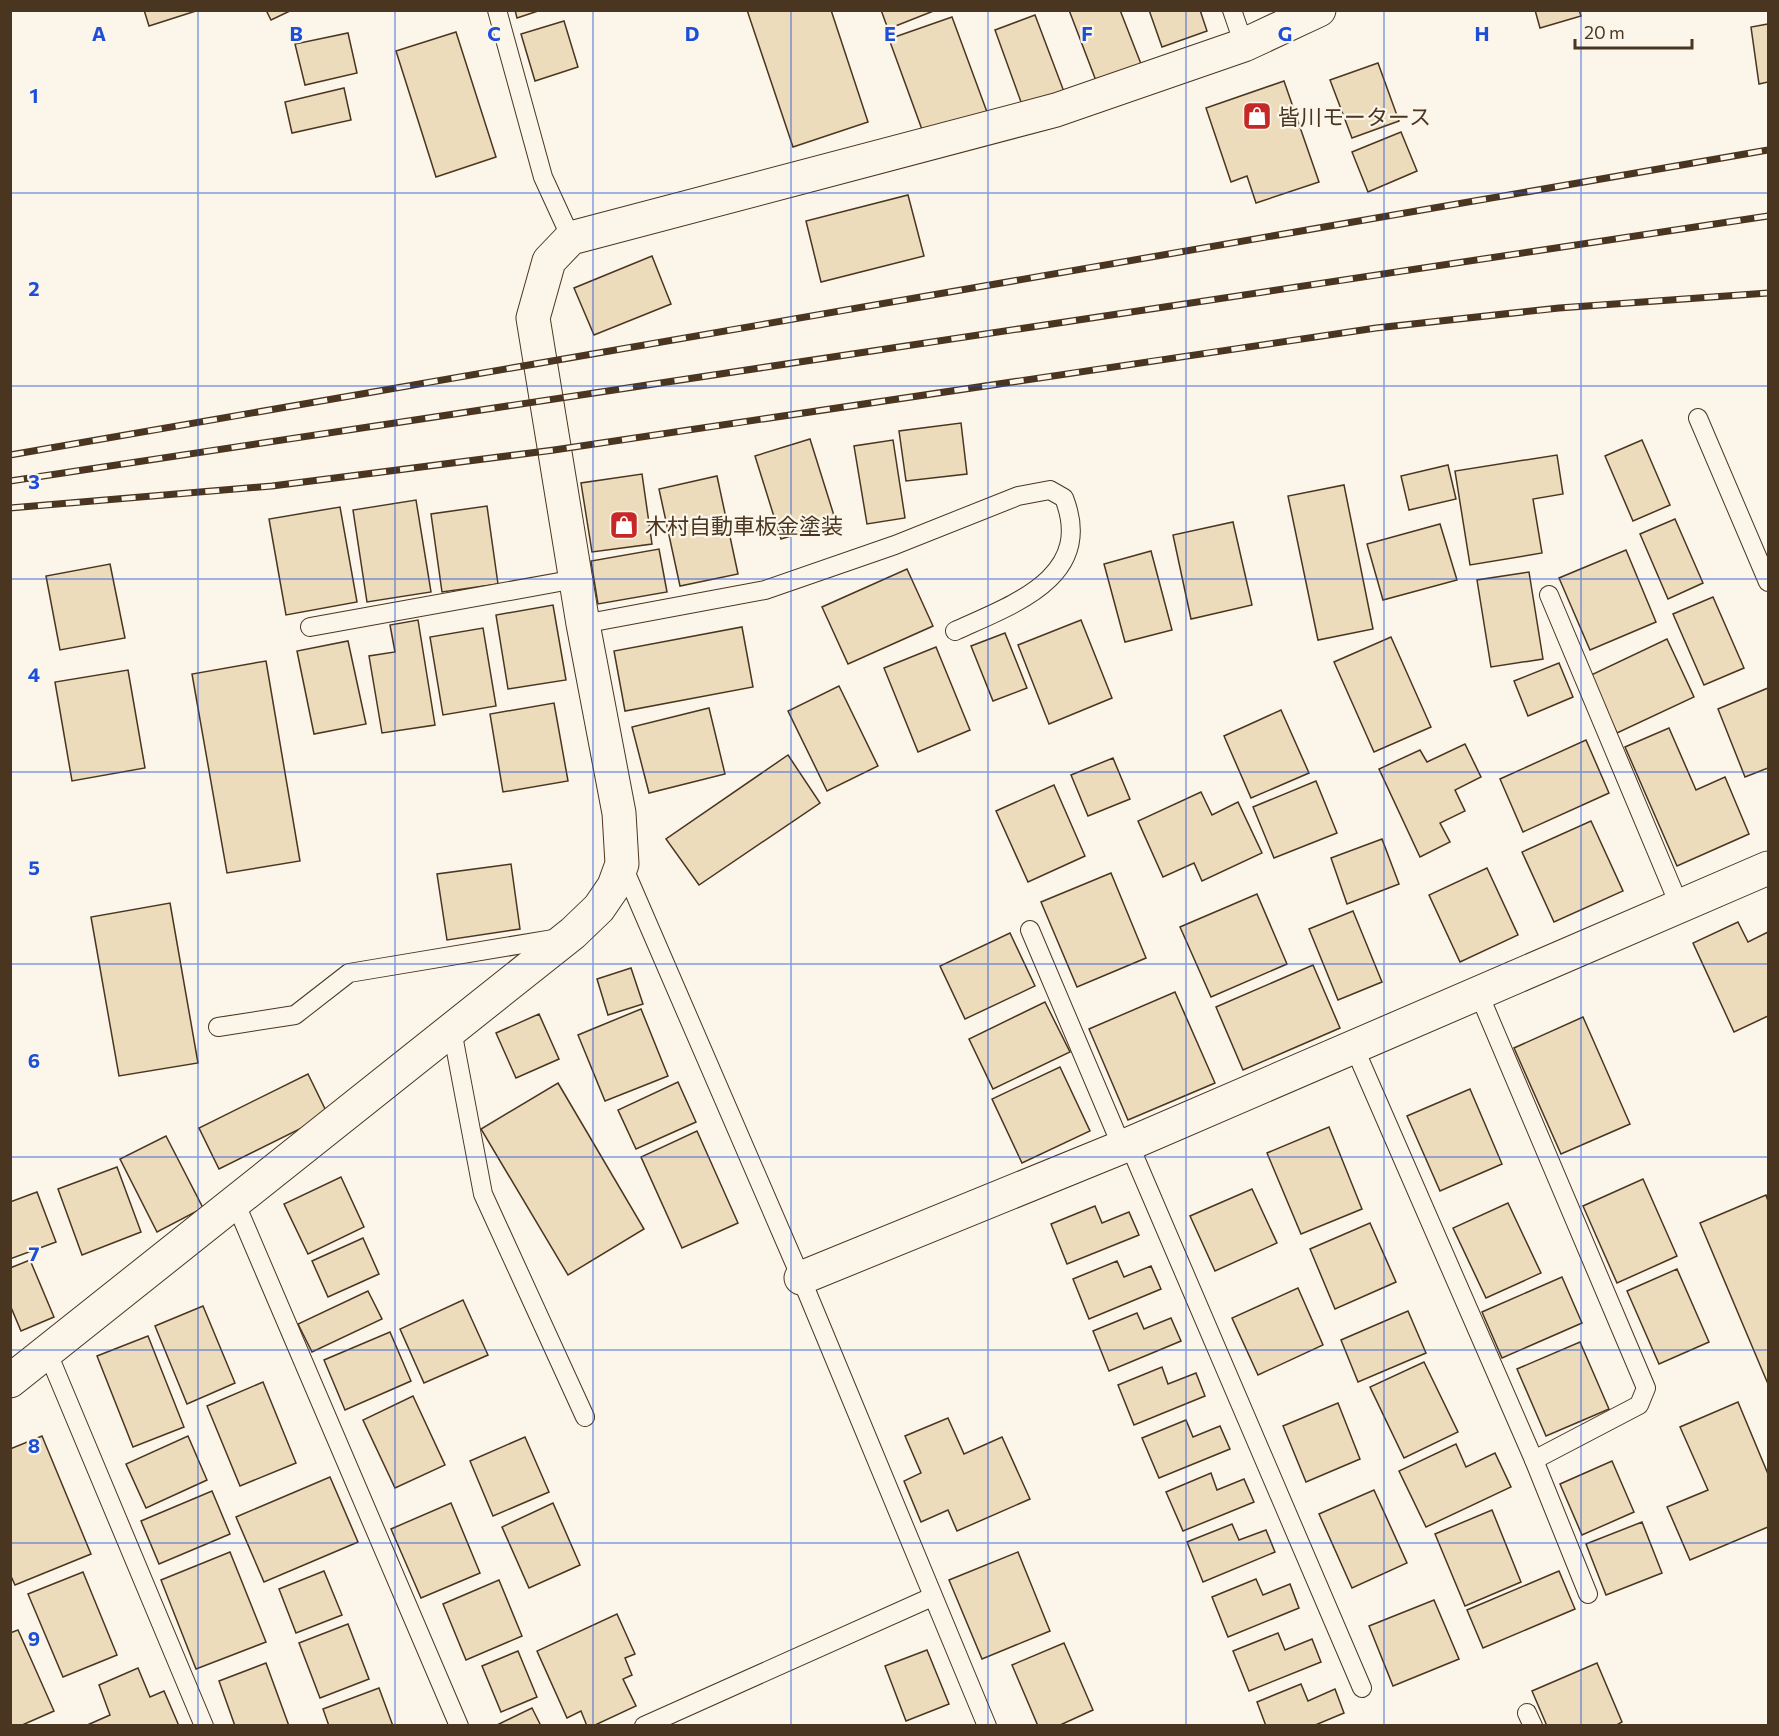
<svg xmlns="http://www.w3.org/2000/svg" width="1779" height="1736" viewBox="0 0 1779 1736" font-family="Commissioner,'Noto Sans JP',sans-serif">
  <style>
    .building { fill: #ecdcbc; stroke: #4a3520; stroke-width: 1.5 }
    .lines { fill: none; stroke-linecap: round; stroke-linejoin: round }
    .service-casing { stroke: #4a3520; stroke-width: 20 }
    .minor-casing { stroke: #4a3520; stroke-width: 35 }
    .tertiary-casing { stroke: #4a3520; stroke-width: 35 }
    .service { stroke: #fbf6e9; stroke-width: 18 }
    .minor { stroke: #fbf6e9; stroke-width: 33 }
    .tertiary { stroke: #fbf6e9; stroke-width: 33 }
    .rail-casing { stroke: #4a3520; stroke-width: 7 }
    .rail { stroke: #fbf6e9; stroke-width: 4.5; stroke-dasharray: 14; stroke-linecap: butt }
    .grid { fill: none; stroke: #1d4ed8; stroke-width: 1.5; stroke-opacity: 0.55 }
    .labels { text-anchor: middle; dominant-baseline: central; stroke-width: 4.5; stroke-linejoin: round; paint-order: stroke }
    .poi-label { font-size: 22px; fill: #4a3520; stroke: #fbf6e9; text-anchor: start }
    .grid-label { font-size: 20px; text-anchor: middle; font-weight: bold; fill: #1d4ed8; stroke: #fbf6e9; stroke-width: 4.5; stroke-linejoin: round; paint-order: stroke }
  </style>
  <rect width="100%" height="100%" fill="#fbf6e9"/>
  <g class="building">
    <path d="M144 10H199L149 26Z"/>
    <path d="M266 10H292L271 20Z"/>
    <path d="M515 10H541L517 18Z"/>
    <path d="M747 10H831L868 122 793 147Z"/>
    <path d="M881 10H936L888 29Z"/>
    <path d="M1069 10H1120L1143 69 1098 86Z"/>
    <path d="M1149 10H1200L1207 31 1162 47Z"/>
    <path d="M1535 10H1579L1581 16 1540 28Z"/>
    <path d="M1035 15 1066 97 1025 113 995 30Z"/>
    <path d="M952 17 987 112 924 135 889 39Z"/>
    <path d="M564 21 578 67 535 81 521 34Z"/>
    <path d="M1768 24V82L1759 84 1751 27Z"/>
    <path d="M456 32 496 157 436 177 396 51Z"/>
    <path d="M348 33 357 73 305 85 295 44Z"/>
    <path d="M1378 63 1399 121 1352 138 1330 80Z"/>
    <path d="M1284 81 1319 182 1256 203 1247 176 1231 182 1206 108Z"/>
    <path d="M344 88 351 120 292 133 285 102Z"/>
    <path d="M1401 132 1417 171 1368 192 1352 152Z"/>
    <path d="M908 195 924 256 821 282 806 221Z"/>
    <path d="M652 256 671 304 594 335 574 288Z"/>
    <path d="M961 423 967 474 906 481 899 431Z"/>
    <path d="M810 439 836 522 781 539 755 456Z"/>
    <path d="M893 440 905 518 867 524 854 446Z"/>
    <path d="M1642 440 1670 505 1633 521 1605 456Z"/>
    <path d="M1557 455 1563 494 1533 499 1542 553 1470 565 1455 471Z"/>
    <path d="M1448 465 1456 499 1409 510 1401 476Z"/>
    <path d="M642 474 652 544 592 552 581 483Z"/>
    <path d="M717 476 738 574 680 586 659 489Z"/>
    <path d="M1344 485 1373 629 1318 640 1288 496Z"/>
    <path d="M416 500 431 592 367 602 353 510Z"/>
    <path d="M487 506 498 584 442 592 431 514Z"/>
    <path d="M340 507 357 602 286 615 269 519Z"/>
    <path d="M1675 519 1703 583 1668 599 1640 534Z"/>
    <path d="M1233 522 1252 605 1191 619 1173 535Z"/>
    <path d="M1440 524 1457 580 1383 600 1367 544Z"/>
    <path d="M659 549 667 592 598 604 591 561Z"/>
    <path d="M1626 550 1656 622 1590 650 1559 578Z"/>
    <path d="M1151 551 1172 630 1125 642 1104 564Z"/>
    <path d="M110 564 125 638 60 650 46 576Z"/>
    <path d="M907 569 933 626 848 664 822 607Z"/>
    <path d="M1529 572 1543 659 1491 667 1477 580Z"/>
    <path d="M1713 597 1744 668 1704 685 1673 614Z"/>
    <path d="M553 605 566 680 508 689 496 615Z"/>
    <path d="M418 620 435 725 382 733 369 656 395 652 390 625Z"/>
    <path d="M1081 620 1112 698 1049 724 1018 645Z"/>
    <path d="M742 627 753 687 625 711 614 651Z"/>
    <path d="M483 628 496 706 443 715 430 637Z"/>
    <path d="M1005 633 1027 688 993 701 971 646Z"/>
    <path d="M1391 637 1431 727 1374 752 1334 662Z"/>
    <path d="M1667 639 1694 697 1617 733 1589 676Z"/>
    <path d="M348 641 366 724 314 734 297 651Z"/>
    <path d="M936 647 970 730 918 752 884 668Z"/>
    <path d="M266 661 300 861 227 873 192 674Z"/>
    <path d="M1559 663 1573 697 1528 716 1514 681Z"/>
    <path d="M128 670 145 768 72 781 55 682Z"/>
    <path d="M839 686 878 766 827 791 788 711Z"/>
    <path d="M1768 688V768L1745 777 1718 709Z"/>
    <path d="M554 703 568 781 503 792 490 714Z"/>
    <path d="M709 708 725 774 649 793 632 727Z"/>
    <path d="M1281 710 1309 773 1251 798 1224 736Z"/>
    <path d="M1669 728 1696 790 1725 777 1749 834 1677 866 1625 747Z"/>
    <path d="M1586 740 1609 793 1523 832 1500 779Z"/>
    <path d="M1465 744 1481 777 1455 790 1465 811 1440 823 1450 842 1420 857 1379 769 1420 750 1427 762Z"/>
    <path d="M788 755 820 803 699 885 666 839Z"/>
    <path d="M1113 758 1130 799 1088 816 1071 775Z"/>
    <path d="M1316 781 1337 833 1274 858 1253 807Z"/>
    <path d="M1054 785 1085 856 1028 882 996 811Z"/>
    <path d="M1201 792 1212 815 1238 802 1262 853 1202 881 1194 863 1163 877 1138 821Z"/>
    <path d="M1591 821 1623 891 1554 922 1522 852Z"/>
    <path d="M1382 839 1399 884 1347 904 1331 858Z"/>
    <path d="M511 864 520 929 447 940 437 874Z"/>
    <path d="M1487 868 1518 935 1460 962 1429 895Z"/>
    <path d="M1111 873 1146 958 1077 987 1041 902Z"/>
    <path d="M1257 894 1287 964 1211 997 1180 927Z"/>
    <path d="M170 903 198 1063 119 1076 91 917Z"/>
    <path d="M1353 911 1382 982 1338 1000 1309 929Z"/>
    <path d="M1738 922 1748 942 1768 932V1016L1734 1032 1693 943Z"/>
    <path d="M1010 933 1035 986 965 1019 940 966Z"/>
    <path d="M1313 965 1340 1028 1243 1070 1216 1007Z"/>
    <path d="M631 968 643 1004 608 1015 597 979Z"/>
    <path d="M1175 992 1215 1083 1128 1120 1089 1029Z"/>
    <path d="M1045 1002 1070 1052 993 1089 969 1039Z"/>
    <path d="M641 1009 668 1076 605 1101 578 1035Z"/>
    <path d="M539 1014 559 1059 516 1078 496 1033Z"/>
    <path d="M1583 1017 1630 1124 1561 1154 1514 1048Z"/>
    <path d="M1060 1067 1090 1131 1022 1163 992 1099Z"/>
    <path d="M308 1074 328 1115 219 1169 199 1128Z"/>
    <path d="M678 1082 696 1122 636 1149 618 1110Z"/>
    <path d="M558 1083 644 1229 568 1275 481 1129Z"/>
    <path d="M1470 1089 1502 1164 1440 1191 1407 1116Z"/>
    <path d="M1329 1127 1362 1209 1301 1234 1267 1153Z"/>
    <path d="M697 1131 738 1223 682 1248 641 1157Z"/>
    <path d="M166 1136 203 1208 157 1232 120 1159Z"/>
    <path d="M117 1167 141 1232 82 1255 58 1189Z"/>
    <path d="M341 1177 364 1227 308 1254 284 1204Z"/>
    <path d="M1643 1179 1677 1256 1617 1283 1583 1206Z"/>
    <path d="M1252 1189 1277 1243 1215 1271 1190 1216Z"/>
    <path d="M37 1192 56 1242 10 1259V1202Z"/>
    <path d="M1766 1195 1768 1201V1384L1700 1223Z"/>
    <path d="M1508 1203 1541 1273 1486 1298 1453 1228Z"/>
    <path d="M1095 1206 1102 1223 1129 1212 1139 1235 1067 1264 1051 1224Z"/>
    <path d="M1370 1223 1396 1282 1335 1309 1310 1249Z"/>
    <path d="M363 1238 379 1274 328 1297 312 1261Z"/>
    <path d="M30 1260 54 1317 21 1331 10 1305V1268Z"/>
    <path d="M1117 1261 1124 1277 1151 1266 1161 1289 1089 1319 1073 1279Z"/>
    <path d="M1677 1269 1709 1342 1659 1364 1627 1291Z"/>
    <path d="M1562 1277 1582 1323 1502 1358 1482 1312Z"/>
    <path d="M1298 1288 1323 1345 1258 1375 1232 1318Z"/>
    <path d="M368 1291 382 1319 312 1352 298 1324Z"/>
    <path d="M463 1300 488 1355 424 1383 400 1329Z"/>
    <path d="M203 1306 235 1383 187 1404 155 1326Z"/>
    <path d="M1408 1311 1426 1353 1358 1382 1341 1340Z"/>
    <path d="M1137 1313 1144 1329 1171 1318 1181 1341 1109 1371 1093 1331Z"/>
    <path d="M390 1332 411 1381 345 1410 324 1360Z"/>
    <path d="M148 1336 184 1427 133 1447 97 1356Z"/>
    <path d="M1580 1342 1609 1409 1546 1436 1517 1369Z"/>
    <path d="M1424 1362 1458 1432 1404 1458 1370 1387Z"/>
    <path d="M1162 1367 1168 1384 1196 1373 1205 1396 1134 1425 1118 1385Z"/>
    <path d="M263 1382 296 1463 240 1486 207 1406Z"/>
    <path d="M413 1396 445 1465 395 1488 363 1420Z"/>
    <path d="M1738 1402 1768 1474V1527L1690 1560 1667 1507 1708 1490 1680 1427Z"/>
    <path d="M1338 1403 1360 1459 1306 1482 1283 1426Z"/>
    <path d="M948 1418 964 1454 1002 1437 1030 1499 957 1531 948 1510 921 1522 904 1481 921 1473 905 1436Z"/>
    <path d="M1186 1420 1193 1437 1220 1426 1230 1449 1159 1478 1142 1438Z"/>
    <path d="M42 1436 91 1554 15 1585 10 1574V1449Z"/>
    <path d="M188 1436 207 1480 146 1508 126 1464Z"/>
    <path d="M525 1437 549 1492 493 1516 470 1461Z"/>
    <path d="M1456 1444 1466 1467 1495 1453 1511 1487 1426 1527 1399 1471Z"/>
    <path d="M1612 1461 1634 1512 1582 1535 1560 1484Z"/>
    <path d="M1211 1473 1217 1490 1244 1479 1254 1502 1183 1531 1166 1492Z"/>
    <path d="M330 1477 358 1542 264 1582 236 1517Z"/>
    <path d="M1374 1490 1407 1563 1352 1588 1319 1514Z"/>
    <path d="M212 1491 230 1534 159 1564 141 1521Z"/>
    <path d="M451 1503 480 1573 421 1598 391 1529Z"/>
    <path d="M553 1503 580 1565 529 1588 502 1527Z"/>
    <path d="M1492 1510 1521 1582 1465 1606 1435 1534Z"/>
    <path d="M1642 1522 1662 1573 1606 1595 1586 1544Z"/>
    <path d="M1232 1524 1239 1540 1266 1530 1275 1552 1203 1582 1187 1542Z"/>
    <path d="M230 1552 266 1642 196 1669 161 1580Z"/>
    <path d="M1018 1552 1050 1631 982 1659 949 1580Z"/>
    <path d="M324 1571 342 1615 296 1633 279 1589Z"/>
    <path d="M1559 1571 1575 1609 1483 1648 1467 1610Z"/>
    <path d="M83 1572 117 1655 63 1677 28 1594Z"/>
    <path d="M1256 1579 1263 1595 1290 1584 1299 1608 1228 1637 1212 1597Z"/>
    <path d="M499 1580 522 1636 466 1660 443 1604Z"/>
    <path d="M1434 1600 1459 1659 1393 1686 1369 1626Z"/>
    <path d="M617 1614 635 1654 625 1658 632 1675 623 1679 636 1706 593 1726H587L581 1711 567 1718 537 1651Z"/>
    <path d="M348 1624 369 1679 320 1698 299 1643Z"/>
    <path d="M18 1630 54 1711 20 1726H10V1633Z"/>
    <path d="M1278 1633 1285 1650 1312 1639 1321 1662 1249 1691 1233 1651Z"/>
    <path d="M1064 1643 1093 1710 1058 1726H1038L1012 1665Z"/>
    <path d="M927 1650 949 1704 906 1721 885 1666Z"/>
    <path d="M518 1651 537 1697 501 1712 482 1666Z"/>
    <path d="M266 1663 289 1726H235L219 1681Z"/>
    <path d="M1597 1663 1622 1722 1615 1726H1547L1532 1691Z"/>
    <path d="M138 1668 150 1697 164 1691 179 1726H85L110 1715 99 1685Z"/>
    <path d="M1301 1684 1308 1701 1335 1689 1344 1713 1313 1726H1266L1257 1702Z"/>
    <path d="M379 1688 393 1726H329L323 1709Z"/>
    <path d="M532 1708 541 1726H495Z"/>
  </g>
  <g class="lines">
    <g class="service-casing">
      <g id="service">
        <path d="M497 10 543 177 571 238"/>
        <path d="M1232 10 1244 45"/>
        <path d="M1698 418 1768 582"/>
        <path d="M1549 595 1680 907"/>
        <path d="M583 624 765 590 895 545 1018 496 1050 490 1064 498C1095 577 1014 604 955 631"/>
        <path d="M310 627 576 579"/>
        <path d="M622 864 801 1278 987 1726"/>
        <path d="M1030 930 1122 1147"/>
        <path d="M1479 994 1646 1388 1639 1405 1534 1460"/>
        <path d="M218 1027 295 1015 349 973 559 938"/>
        <path d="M452 1030 483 1194 585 1417"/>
        <path d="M1354 1047 1534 1460 1588 1594"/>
        <path d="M1129 1144 1362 1688"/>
        <path d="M235 1202 459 1726"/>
        <path d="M47 1351 204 1726"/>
        <path d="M1527 1713 1533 1726"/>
        <path d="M644 1726 932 1597"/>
      </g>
    </g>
    <g class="minor-casing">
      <path id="minor" d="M801 1278 1122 1147 1768 868"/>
    </g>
    <g class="tertiary-casing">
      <path id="tertiary" d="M10 1381 573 933 599 908 614 886 622 864 619 813 583 624 533 318 549 261 571 238 1056 110 1244 45 1319 10"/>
    </g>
    <use href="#service" class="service"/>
    <use href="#minor" class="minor"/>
    <use href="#tertiary" class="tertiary"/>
    <g class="rail-casing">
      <g id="rail">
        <path d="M10 455 1768 150"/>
        <path d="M10 481 1768 216"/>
        <path d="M10 508 272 486 554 450 1376 328 1559 308 1768 293"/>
      </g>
    </g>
    <use href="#rail" class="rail"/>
  </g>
  <path class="grid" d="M198 10V1726M395 10V1726M593 10V1726M791 10V1726M988 10V1726M1186 10V1726M1384 10V1726M1581 10V1726M10 193H1768M10 386H1768M10 579H1768M10 772H1768M10 964H1768M10 1157H1768M10 1350H1768M10 1543H1768"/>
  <defs>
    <g id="shop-square" transform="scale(1.5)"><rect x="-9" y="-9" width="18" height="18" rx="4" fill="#c62828" stroke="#fbf6e9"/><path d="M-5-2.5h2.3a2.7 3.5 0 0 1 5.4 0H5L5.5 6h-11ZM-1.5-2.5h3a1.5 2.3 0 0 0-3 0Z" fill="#fff"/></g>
  </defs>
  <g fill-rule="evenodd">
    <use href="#shop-square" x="1257" y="116"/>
    <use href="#shop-square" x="624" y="525"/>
  </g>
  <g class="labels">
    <g class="poi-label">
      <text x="1278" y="116">皆川モータース</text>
      <text x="645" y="525">木村自動車板金塗装</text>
    </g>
  </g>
  <g class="grid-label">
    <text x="99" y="41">A</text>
    <text x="296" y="41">B</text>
    <text x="494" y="41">C</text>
    <text x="692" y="41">D</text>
    <text x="890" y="41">E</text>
    <text x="1087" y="41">F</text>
    <text x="1285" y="41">G</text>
    <text x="1482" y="41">H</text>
    <text x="34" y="103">1</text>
    <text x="34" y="296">2</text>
    <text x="34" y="489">3</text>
    <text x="34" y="682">4</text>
    <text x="34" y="875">5</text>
    <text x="34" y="1068">6</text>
    <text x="34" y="1261">7</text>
    <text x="34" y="1453">8</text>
    <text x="34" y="1646">9</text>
  </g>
  <rect width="1779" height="1736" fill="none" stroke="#4a3520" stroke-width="24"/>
  <path d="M1575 39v9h117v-9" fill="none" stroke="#4a3520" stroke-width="3"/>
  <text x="1584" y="39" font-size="18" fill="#4a3520" stroke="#fbf6e9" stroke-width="4.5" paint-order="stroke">20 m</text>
</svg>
